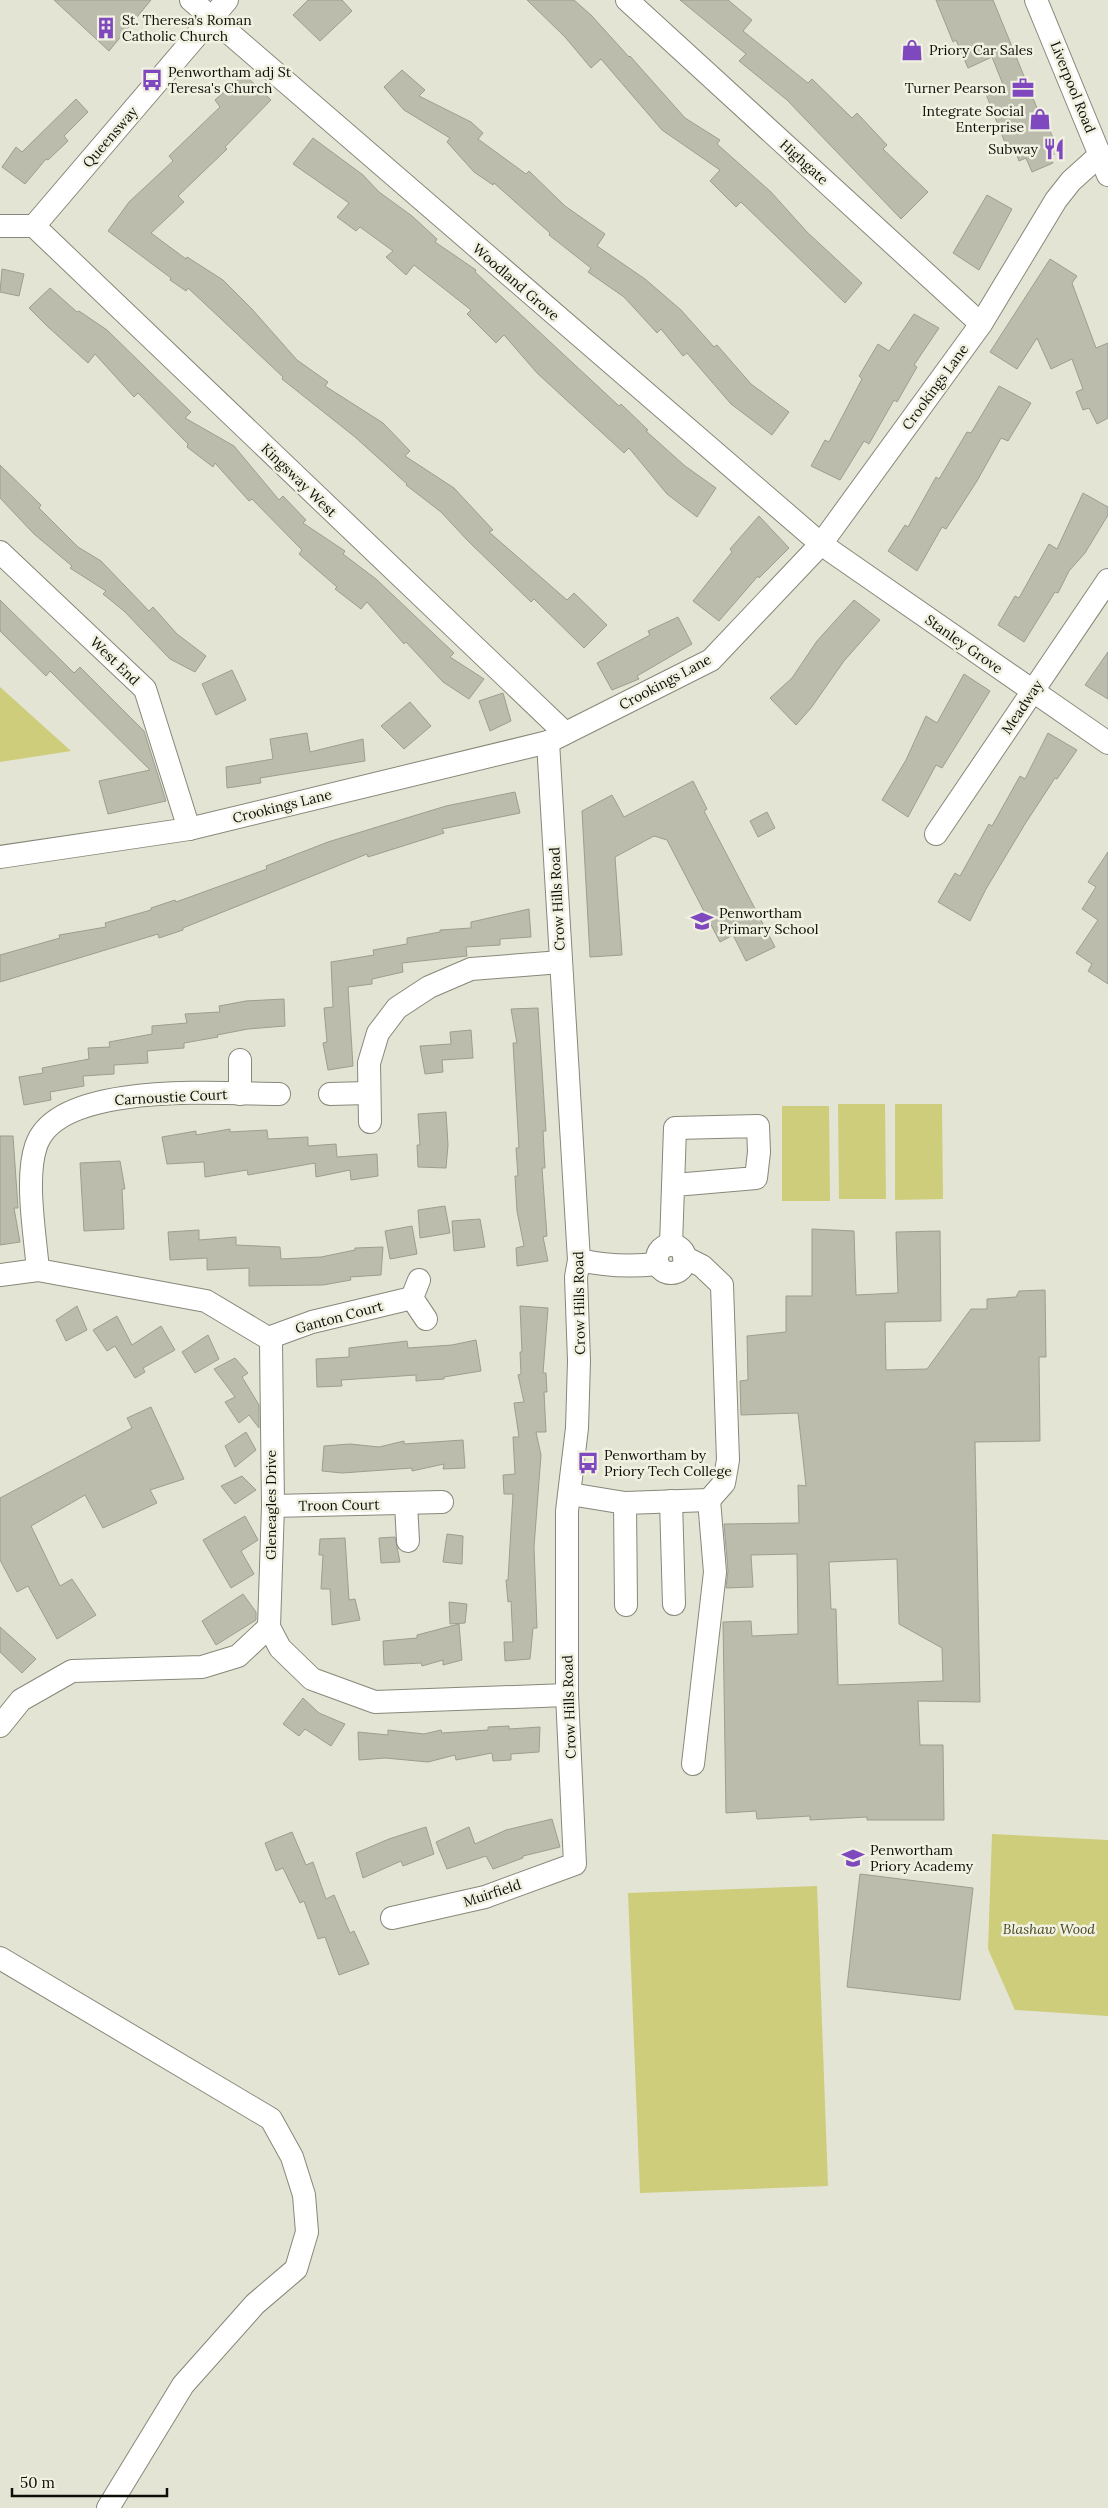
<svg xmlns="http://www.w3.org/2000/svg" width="1108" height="2508" viewBox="0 0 1108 2508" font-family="Lora,serif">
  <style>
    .green { fill: #cdcd7c }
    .building { fill: #bcbcad; stroke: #9d9e8f; fill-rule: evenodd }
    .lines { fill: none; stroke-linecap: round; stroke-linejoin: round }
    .minor-casing { stroke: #878879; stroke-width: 24 }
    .minor { stroke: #fff; stroke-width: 22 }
    .labels { text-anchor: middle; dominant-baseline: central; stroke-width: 5; stroke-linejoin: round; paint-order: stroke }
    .poi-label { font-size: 14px; fill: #0e0e09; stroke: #f1f1e1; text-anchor: start }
    .street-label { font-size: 14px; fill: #0e0e09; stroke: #f1f1e1 }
    .park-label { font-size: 14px; font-style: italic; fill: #47471f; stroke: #f1f1e1 }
  </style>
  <rect width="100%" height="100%" fill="#e4e4d4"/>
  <g class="green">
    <path d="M0 687 71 751 0 762Z"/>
    <path d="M838 1104H885L886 1199H839Z"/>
    <path d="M895 1104H942L943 1199 895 1200Z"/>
    <path d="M782 1106H829L830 1201H782Z"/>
    <path d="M992 1834 1108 1840V2016L1015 2010 988 1949Z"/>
    <path d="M817 1886 828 2186 640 2193 628 1893Z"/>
  </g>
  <g class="building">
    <path d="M54 0H151L109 51Z"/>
    <path d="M308 0H342L352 11 320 41 293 15Z"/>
    <path d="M527 0H574L591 15 629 57 630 56 685 118 720 140 717 144 771 192 807 232 862 283 845 303 741 202 736 207 710 181 720 170 662 130 601 59 591 68 565 37Z"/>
    <path d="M680 0H728L752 20 743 31 808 83 812 79 852 118 857 113 887 145 883 149 928 192 901 219 787 100 739 61 746 54Z"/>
    <path d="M936 0H993L1037 108 1040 107 1059 152 1050 156 1053 163 1032 172 1026 158 1019 161 1013 145 1007 148 986 94 1004 87 992 57 968 68 956 40 953 42Z"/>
    <path d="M402 70 425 90 419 96 471 122 483 133 478 139 526 174 529 171 565 206 605 234 597 246 645 279 681 310 714 347 717 345 751 384 789 412 772 435 731 404 687 353 683 356 661 329 657 333 624 297 588 272 591 268 549 235 550 233 494 183 493 185 474 172 447 142 450 138 404 110 384 87Z"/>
    <path d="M244 74 271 100 225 147 227 149 178 196 184 202 151 233 186 259 187 257 223 280 251 308 297 360 328 382 325 386 383 423 410 451 405 456 454 488 493 530 489 532 567 600 574 593 607 625 584 648 534 599 531 602 468 541 441 512 406 485 407 484 355 437 282 379 283 377 188 288 186 291 170 280 171 278 108 231 129 202 173 161 169 156 220 107 215 100Z"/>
    <path d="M76 99 88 112 64 136 68 141 48 160 46 159 25 184 2 167 16 147 22 152Z"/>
    <path d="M313 138 363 175 379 192 412 216 437 239 435 242 476 270 475 272 619 406 621 404 648 430 646 431 685 466 716 488 697 517 667 494 629 448 624 453 537 373 504 335 496 343 467 314 471 310 414 265 406 275 386 257 393 251 360 227 356 231 337 217 349 203 293 164Z"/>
    <path d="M987 195 1012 209 979 270 953 253Z"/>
    <path d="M1050 259 1077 276 1072 283 1096 348 1108 343V418L1097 424 1089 408 1083 410 1076 392 1083 389 1072 359 1051 369 1037 338 1017 369 990 352Z"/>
    <path d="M2 269 24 274 19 296 0 292Z"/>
    <path d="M50 288 77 312 79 311 107 330 191 412 185 418 234 446 279 500 283 496 306 520 303 523 345 551 343 554 376 579 454 653 450 657 484 679 469 699 443 682 406 642 404 644 367 602 361 609 335 589 337 587 299 554 302 550 252 499 249 501 215 463 213 467 187 447 188 444 138 393 134 397 95 354 88 363 47 326 29 308Z"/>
    <path d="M914 314 939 328 914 365 917 367 897 402 894 400 869 444 864 441 840 480 811 466 825 440 829 442 862 379 859 376 878 344 889 351Z"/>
    <path d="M999 386 1031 403 1008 441 1001 438 977 481 946 529 942 527 917 571 888 551 905 525 908 527 936 477 939 479 967 432 971 433Z"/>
    <path d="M0 465 41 505 39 508 78 547 101 561 149 611 153 607 177 634 206 656 195 672 170 659 124 611 103 594 106 591 70 568 72 566 34 534 0 498Z"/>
    <path d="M1083 493 1108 507V515L1085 553 1069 571 1058 593 1055 592 1024 642 998 625 1015 596 1019 598 1049 544 1057 549Z"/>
    <path d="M759 516 789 548 759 578 758 576 719 621 693 601 732 552 730 549Z"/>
    <path d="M0 600 74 673 80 667 144 731 166 801 108 814 99 781 150 770 50 671 46 676 0 631Z"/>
    <path d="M854 600 880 620 844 661 811 708 796 725 770 698 792 678 817 641Z"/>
    <path d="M678 617 692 644 637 676 639 679 612 690 597 663 650 635 648 631Z"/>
    <path d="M1108 652V699L1085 685Z"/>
    <path d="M232 670 246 700 216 715 202 684Z"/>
    <path d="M964 674 990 691 942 768 936 765 908 817 882 800 906 760 926 716 937 723Z"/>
    <path d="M503 693 511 721 490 731 479 701Z"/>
    <path d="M410 702 431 726 404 749 381 726Z"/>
    <path d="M307 733 310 752 363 739 365 761 260 778 261 783 227 788 226 767 273 759 270 739Z"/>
    <path d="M1048 733 1077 750 1057 779 1055 778 1025 824 986 889 970 921 938 902 955 873 960 876 989 824 992 826 1020 776 1025 779Z"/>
    <path d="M693 781 707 809 704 811 775 947 746 961 733 935 720 942 667 840 654 836 615 857 622 955 590 957 582 811 612 795 624 817Z"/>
    <path d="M515 792 520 813 442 829 444 833 368 857 367 854 183 928V930L159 938 158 934 0 982V955L60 938 59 935 106 927 105 923 151 910V908L175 900 176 902 267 869 266 866 328 842 446 806Z"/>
    <path d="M767 812 775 828 758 837 750 821Z"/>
    <path d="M1108 852V984L1088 971 1092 964 1076 953 1098 920 1082 909 1096 887 1088 882Z"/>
    <path d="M529 909 531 937 500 939V945L466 947 467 956 402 963 403 972 372 979V984L348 987 353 1066 328 1070 323 1043 327 1042 324 1008 333 1007 331 962 374 955 373 950 407 944V938L440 932V930L471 928V922Z"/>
    <path d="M284 999 285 1026 248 1029 217 1035 218 1037 184 1043V1048L147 1051 148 1063 114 1065V1074L83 1076 84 1086 50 1092 51 1100 24 1105 19 1077 43 1073 42 1068 89 1059 88 1048 110 1047 109 1042 152 1034V1026L187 1023 185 1014 220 1012 219 1006 246 1001Z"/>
    <path d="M538 1008 546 1131H543L545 1168H542L547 1236 543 1237 548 1261 517 1266 516 1248 524 1246 517 1211 515 1176H518L516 1148H519L513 1043H517L511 1009Z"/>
    <path d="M471 1030 473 1058 442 1060 443 1072 425 1074 420 1046 451 1044 450 1032Z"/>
    <path d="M446 1112 448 1145 446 1168 418 1167 417 1145H420L418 1114Z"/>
    <path d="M230 1129V1132L267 1130 268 1139 308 1137V1146L336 1144 337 1157 377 1154 378 1176 351 1180 350 1170 316 1177 315 1163 248 1175 247 1170 205 1177 204 1162 167 1164 162 1137 196 1131V1135Z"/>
    <path d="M0 1136H13L18 1208H14L20 1242 0 1245Z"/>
    <path d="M120 1161 125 1189H122L124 1229 84 1231 80 1163Z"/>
    <path d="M445 1206 450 1233 420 1238 418 1210Z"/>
    <path d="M480 1219 485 1247 454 1251 452 1221Z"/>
    <path d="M412 1226 417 1254 390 1259 385 1231Z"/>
    <path d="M812 1229 854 1231 856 1295 898 1293 896 1232 940 1231 941 1321 885 1322 886 1370 927 1369 971 1309H987V1299L1016 1297 1019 1291 1045 1290 1046 1357H1039L1040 1441 975 1442 980 1702 918 1701 920 1745H943L944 1820H867V1817L810 1820V1816L757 1819 756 1811 726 1813 723 1622 751 1621 752 1636 798 1634 797 1554 751 1555 753 1587 726 1588 728 1571 724 1524 799 1523 798 1485 806 1486 798 1413 741 1415 740 1381 748 1380 747 1336 786 1332V1296H812ZM897 1559 899 1624 942 1648 943 1681 838 1685 836 1609H831L829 1562Z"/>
    <path d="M199 1230V1240L236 1237V1245L280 1247 281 1259 321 1257 355 1250V1248L383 1247 381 1275 350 1277 351 1280 323 1285 249 1286V1268L207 1270V1258L170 1260 168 1232Z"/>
    <path d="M77 1306 87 1330 66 1341 56 1320Z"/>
    <path d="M520 1306 548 1308 543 1373H546L547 1392H544L546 1432H536L541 1455 534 1547 537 1628H533L530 1659 505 1661 504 1642H513L511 1601 508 1602 506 1580H508L513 1494H504L503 1475 515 1474 513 1437H519L514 1403 524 1402 518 1375 521 1374 520 1352H522Z"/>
    <path d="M117 1316 132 1345 161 1326 175 1350 143 1368 145 1372 135 1378 115 1346 107 1351 93 1330Z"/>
    <path d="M208 1335 219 1359 195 1373 182 1352Z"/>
    <path d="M476 1340 481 1371 444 1377V1379L416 1381V1375L341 1380 342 1386 317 1387 316 1359 349 1357V1348L407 1341 408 1348 452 1345Z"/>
    <path d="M235 1358 248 1373 242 1377 259 1405V1428L249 1415 239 1423 225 1402 235 1397 214 1369Z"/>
    <path d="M151 1407 184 1479 150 1490 157 1503 103 1528 85 1495 31 1526 60 1586 72 1579 96 1615 57 1639 28 1586 17 1592 0 1560V1498L132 1428 127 1418Z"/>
    <path d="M246 1432 256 1450 235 1467 225 1446Z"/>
    <path d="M463 1440 465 1468 443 1469 444 1464 412 1471V1468L342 1473 322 1471 324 1446 350 1444 379 1447 404 1441V1444Z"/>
    <path d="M242 1476 256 1490 235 1504 221 1486Z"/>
    <path d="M245 1516 258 1540 241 1551 254 1574 231 1588 203 1540Z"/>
    <path d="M447 1534 463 1536 462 1564 443 1562Z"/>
    <path d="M395 1537 400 1562 381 1563 379 1538Z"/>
    <path d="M345 1538 349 1600 355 1599 360 1620 332 1625 330 1589H321L323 1555H319L320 1539Z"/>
    <path d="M243 1594 256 1612V1620L216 1645 202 1621Z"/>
    <path d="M449 1602 467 1604 465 1623 450 1624Z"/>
    <path d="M459 1624 462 1660 443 1665V1660L422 1666 421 1663 384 1665 383 1641 417 1638V1635Z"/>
    <path d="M0 1627 36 1659 22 1673 0 1652Z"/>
    <path d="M303 1698 319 1713 345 1724 331 1746 305 1729 299 1736 283 1724Z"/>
    <path d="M509 1726V1729L540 1727 539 1752 511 1754V1760L493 1761 492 1753 456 1760 455 1755 428 1762 385 1758 359 1760 358 1732 388 1735V1730L424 1734 441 1730 442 1733 488 1730V1727Z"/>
    <path d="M552 1819 560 1847 523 1856V1858L493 1869 486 1856 447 1869 436 1842 469 1827 475 1844 506 1830Z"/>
    <path d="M426 1827 434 1854 403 1866 401 1861 363 1878 356 1853 389 1839Z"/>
    <path d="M292 1832 306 1865 313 1862 326 1899 334 1895 350 1933 354 1931 369 1964 339 1975 325 1937 318 1939 304 1901 300 1903 283 1868 276 1871 265 1843Z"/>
    <path d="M860 1874 973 1888 960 2000 847 1987Z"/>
  </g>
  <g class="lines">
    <g class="minor-casing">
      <g id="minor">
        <path d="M191 0 821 544 1108 743"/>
        <path d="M627 0 981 324"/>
        <path d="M1036 0 1108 175"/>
        <path d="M0 226H34L227 0"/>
        <path d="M34 226 565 733"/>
        <path d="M0 552 145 689 189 829"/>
        <path d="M936 834 1108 580"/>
        <path d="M0 857 189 829 548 742 711 660 821 544 981 324 1056 200 1071 181 1101 154"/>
        <path d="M240 1060V1094"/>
        <path d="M330 1094 368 1093"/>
        <path d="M370 1122 369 1063 378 1033 397 1008 429 987 471 969 561 962"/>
        <circle cx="671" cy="1259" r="14"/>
        <path d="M671 1245 675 1128 758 1126 759 1152 756 1178 675 1185"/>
        <path d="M579 1260C606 1266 630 1267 657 1264"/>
        <path d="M38 1270C35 1235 25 1178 36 1146 57 1080 222 1094 279 1094"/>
        <path d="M0 1275 38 1270 206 1301 268 1338 271 1343 273 1506 269 1627 280 1648 312 1679 375 1702 567 1695"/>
        <path d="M419 1280 412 1298 426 1319"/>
        <path d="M268 1338 312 1322 412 1298"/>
        <path d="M570 1494 625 1503 709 1500 724 1483 728 1460 722 1285 702 1266 684 1257"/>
        <path d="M671 1501 674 1604"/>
        <path d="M625 1503 626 1605"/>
        <path d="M406 1504 408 1541"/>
        <path d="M273 1506 442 1502"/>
        <path d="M0 1726 21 1700 72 1671 202 1667 238 1656 269 1627"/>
        <path d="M693 1764 715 1572 709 1500"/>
        <path d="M392 1918 485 1897 575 1864 567 1695V1511L577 1428 579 1361 576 1277 579 1260 548 742"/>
        <path d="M0 1958 271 2119 292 2157 304 2195 307 2232 296 2269 255 2304 183 2385 108 2508"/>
      </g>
    </g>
    <use href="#minor" class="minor"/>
  </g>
  <defs>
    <g id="building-bare" transform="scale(1.725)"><path d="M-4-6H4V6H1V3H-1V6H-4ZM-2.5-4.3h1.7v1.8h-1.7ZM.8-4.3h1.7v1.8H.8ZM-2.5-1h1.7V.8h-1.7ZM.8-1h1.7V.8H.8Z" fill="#8048bf" stroke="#f1f1e1" stroke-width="2.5" paint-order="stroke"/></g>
    <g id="shop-bare" transform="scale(1.725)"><path d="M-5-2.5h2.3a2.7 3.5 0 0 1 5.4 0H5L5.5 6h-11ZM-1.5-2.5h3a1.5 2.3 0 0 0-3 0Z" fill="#8048bf" stroke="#f1f1e1" stroke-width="2.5" paint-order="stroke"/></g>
    <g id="bus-bare" transform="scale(1.725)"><path d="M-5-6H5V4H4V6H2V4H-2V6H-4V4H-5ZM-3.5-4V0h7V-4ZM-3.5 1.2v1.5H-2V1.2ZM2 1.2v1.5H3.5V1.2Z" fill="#8048bf" stroke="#f1f1e1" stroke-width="2.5" paint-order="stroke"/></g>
    <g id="office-bare" transform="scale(1.725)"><path d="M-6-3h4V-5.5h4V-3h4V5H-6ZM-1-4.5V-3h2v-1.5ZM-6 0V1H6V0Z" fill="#8048bf" stroke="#f1f1e1" stroke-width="2.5" paint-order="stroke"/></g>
    <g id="restaurant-bare" transform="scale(1.725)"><path d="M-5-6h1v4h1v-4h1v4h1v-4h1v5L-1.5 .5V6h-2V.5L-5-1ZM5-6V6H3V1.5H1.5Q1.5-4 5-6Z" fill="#8048bf" stroke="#f1f1e1" stroke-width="2.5" paint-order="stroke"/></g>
    <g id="school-bare" transform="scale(1.725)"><path d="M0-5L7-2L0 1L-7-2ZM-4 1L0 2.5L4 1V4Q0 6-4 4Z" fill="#8048bf" stroke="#f1f1e1" stroke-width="2.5" paint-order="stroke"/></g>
  </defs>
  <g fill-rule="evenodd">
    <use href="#building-bare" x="106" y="28"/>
    <use href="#shop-bare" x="912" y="50"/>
    <use href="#bus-bare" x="152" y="80"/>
    <use href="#office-bare" x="1023" y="88"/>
    <use href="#shop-bare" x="1040" y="119"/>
    <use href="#restaurant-bare" x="1054" y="149"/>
    <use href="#school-bare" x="702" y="921"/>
    <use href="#bus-bare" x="588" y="1463"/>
    <use href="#school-bare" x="853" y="1858"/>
  </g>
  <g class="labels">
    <g class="poi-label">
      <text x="122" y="20">St. Theresa’s Roman<tspan x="122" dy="16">Catholic Church</tspan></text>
      <text x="929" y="50">Priory Car Sales</text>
      <text x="168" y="72">Penwortham adj St<tspan x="168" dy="16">Teresa's Church</tspan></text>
      <text x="1006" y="88" text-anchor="end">Turner Pearson</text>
      <text x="1024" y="111" text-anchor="end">Integrate Social<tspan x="1024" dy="16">Enterprise</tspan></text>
      <text x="1038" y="149" text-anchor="end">Subway</text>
      <text x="719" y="913">Penwortham<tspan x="719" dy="16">Primary School</tspan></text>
      <text x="604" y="1455">Penwortham by<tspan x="604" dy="16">Priory Tech College</tspan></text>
      <text x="870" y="1850">Penwortham<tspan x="870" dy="16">Priory Academy</tspan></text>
    </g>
    <g class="street-label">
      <text transform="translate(1073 87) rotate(68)">Liverpool Road</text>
      <text transform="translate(110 137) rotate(-49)">Queensway</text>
      <text transform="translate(804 162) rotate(42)">Highgate</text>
      <text transform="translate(516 282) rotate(41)">Woodland Grove</text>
      <text transform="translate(935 387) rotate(-54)">Crookings Lane</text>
      <text transform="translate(299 480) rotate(44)">Kingsway West</text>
      <text transform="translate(964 644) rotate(35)">Stanley Grove</text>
      <text transform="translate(115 661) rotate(44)">West End</text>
      <text transform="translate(665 682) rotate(-28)">Crookings Lane</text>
      <text transform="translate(1022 707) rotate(-56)">Meadway</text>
      <text transform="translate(282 806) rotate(-14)">Crookings Lane</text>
      <text transform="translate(557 899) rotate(-93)">Crow Hills Road</text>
      <text transform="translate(171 1097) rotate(-3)">Carnoustie Court</text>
      <text transform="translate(579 1303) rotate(-91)">Crow Hills Road</text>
      <text transform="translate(339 1317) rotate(-15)">Ganton Court</text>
      <text transform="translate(271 1505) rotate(-90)">Gleneagles Drive</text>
      <text transform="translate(339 1505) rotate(-1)">Troon Court</text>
      <text transform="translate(569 1707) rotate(-92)">Crow Hills Road</text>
      <text transform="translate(492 1893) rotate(-18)">Muirfield</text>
    </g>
    <g class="park-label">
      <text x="1049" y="1929">Blashaw Wood</text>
    </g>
  </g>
  <path d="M12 2488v8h155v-8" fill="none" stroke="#0e0e09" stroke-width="2.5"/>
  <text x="20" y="2488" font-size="15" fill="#0e0e09" stroke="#f1f1e1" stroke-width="4" paint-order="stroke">50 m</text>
</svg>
